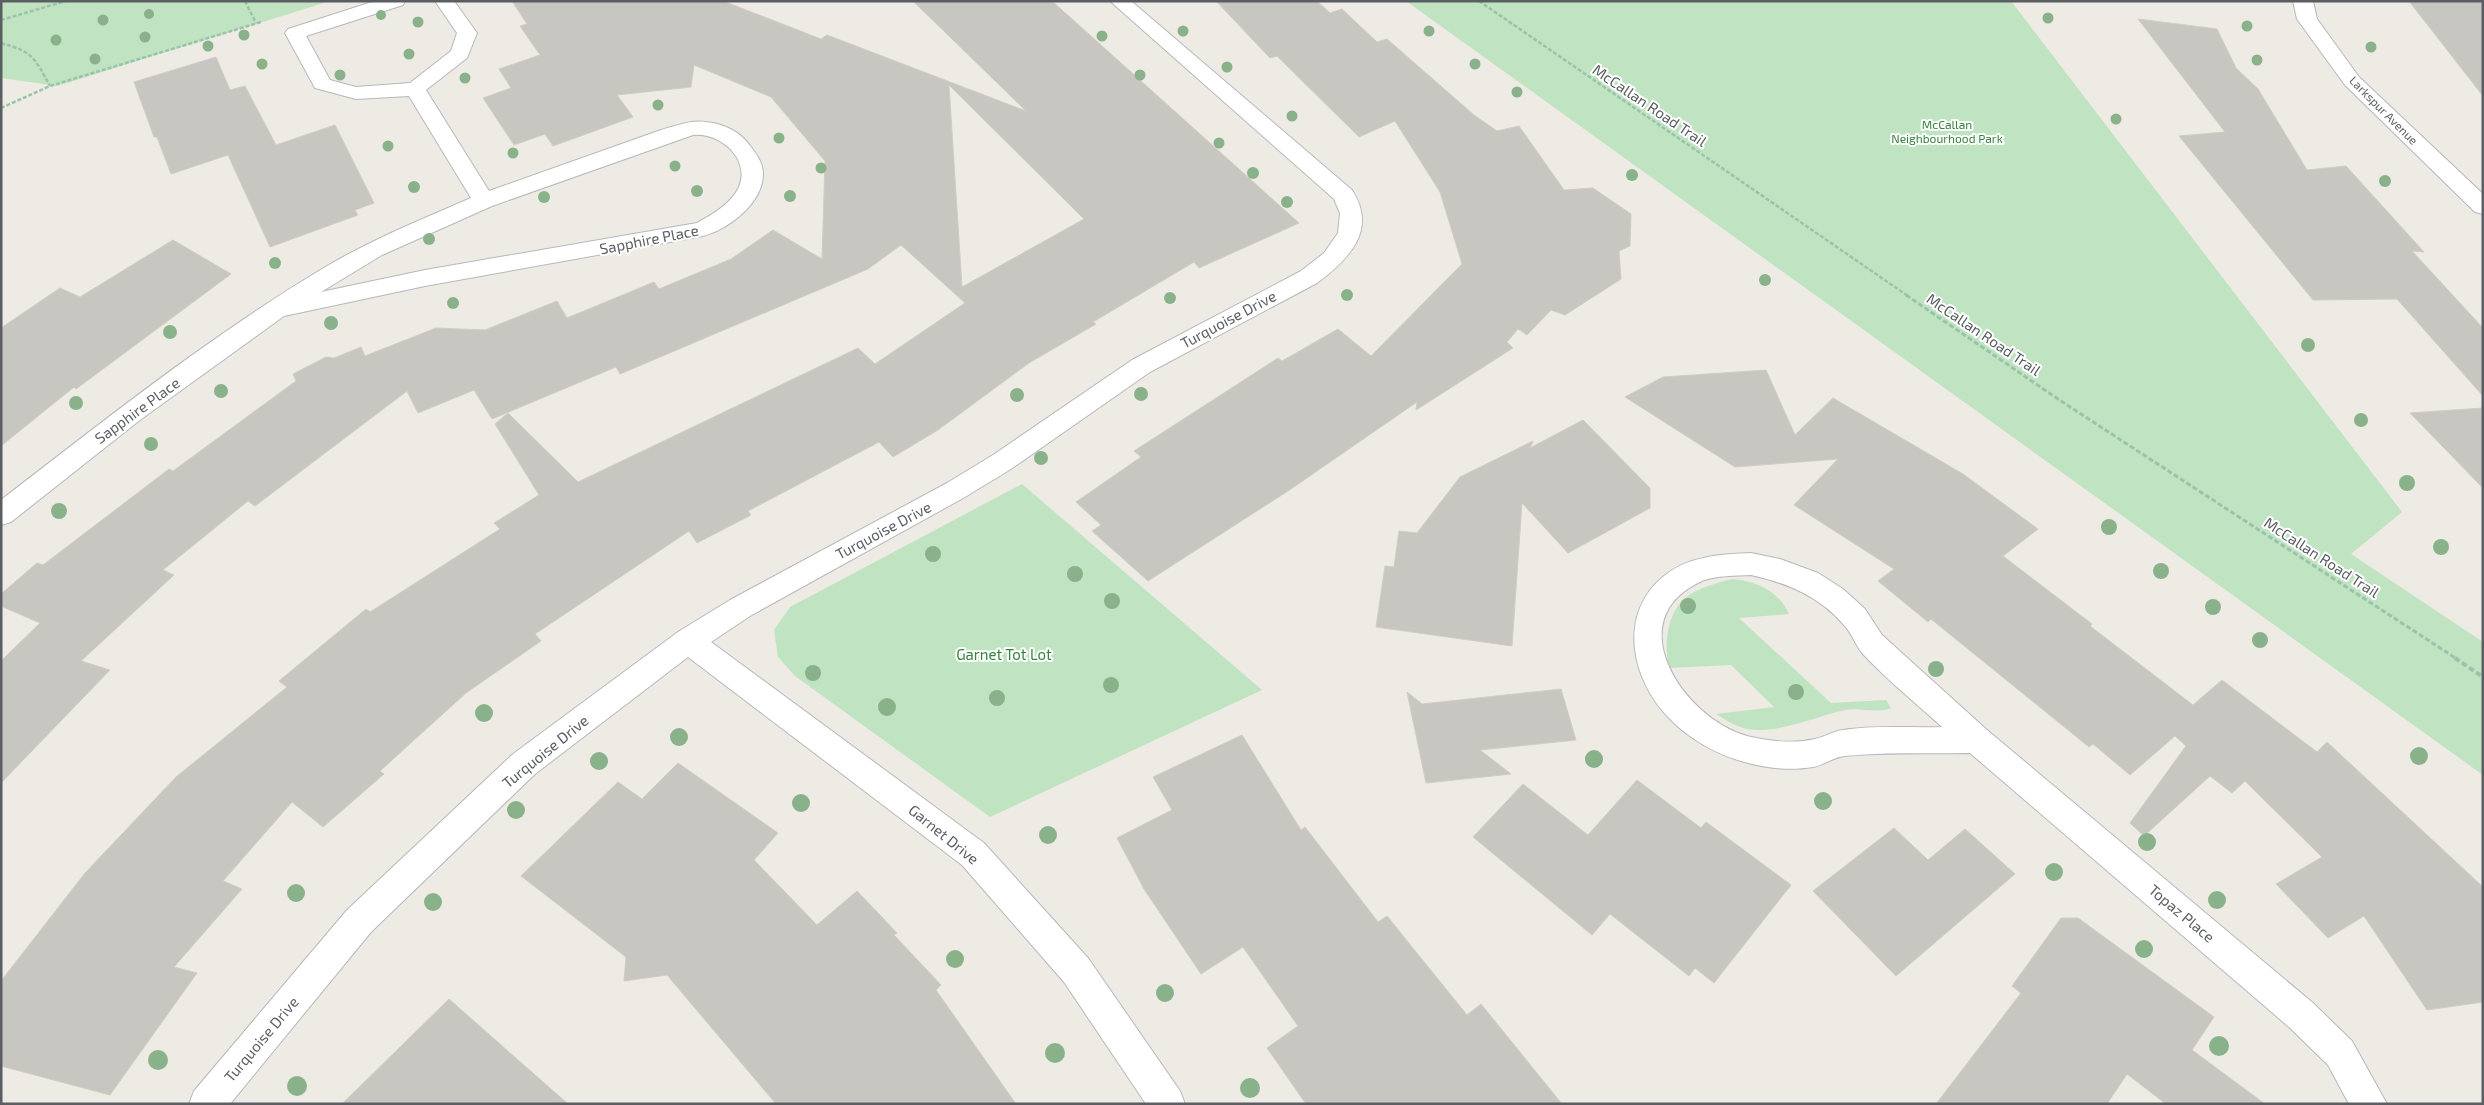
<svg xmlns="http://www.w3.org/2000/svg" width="2484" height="1105" viewBox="0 0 2484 1105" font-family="'Exo 2',sans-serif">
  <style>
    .green { fill: #c0e3c2 }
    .building { fill: #c8c6c0; stroke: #d1cdc1; fill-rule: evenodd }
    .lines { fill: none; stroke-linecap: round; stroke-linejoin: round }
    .minor-casing { stroke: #b5b8bc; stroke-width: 2 }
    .path-far2 { stroke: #9ac4a9; stroke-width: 2.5; stroke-dasharray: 4 2; stroke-linecap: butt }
    .path-far1 { stroke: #9ac4a9; stroke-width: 3; stroke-dasharray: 5 2.5; stroke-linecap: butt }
    .path { stroke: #9ac4a9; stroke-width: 4; stroke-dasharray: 5.5 3; stroke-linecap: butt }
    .minor { fill: #fff; fill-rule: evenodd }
    .tree { fill: #8ab28a }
    .labels { text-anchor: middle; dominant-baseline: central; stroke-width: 4; stroke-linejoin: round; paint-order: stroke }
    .far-street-label { font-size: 12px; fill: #5b5e63; stroke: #fff }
    .far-park-label { font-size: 12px; fill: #398341; stroke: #fff }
    .street-label { font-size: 15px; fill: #5b5e63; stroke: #fff }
    .park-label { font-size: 15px; fill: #398341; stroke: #fff }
  </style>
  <rect width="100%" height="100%" fill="#edebe3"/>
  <g class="green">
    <path d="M1 1H330L57 86 1 78Z"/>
    <path d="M1406 1H2011L2402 512 2351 554 2483 642V775Z"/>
    <path d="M1022 484 1262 690 990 817 795 676 778 657 774 630 790 607Z"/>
    <path d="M1732 579C1756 581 1779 591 1789 614L1739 618 1831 703 1886 700 1891 708C1876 714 1861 707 1845 710 1816 716 1770 738 1740 727 1731 724 1723 718 1716 714L1774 707 1731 665 1669 668C1664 646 1666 615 1685 598 1697 588 1717 583 1732 579Z"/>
  </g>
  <g class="building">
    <path d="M512 1H723L821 39 827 35 1026 111 913 1H1052L1299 223 1199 268 1194 262 1093 322 1096 324 1029 363 938 430 893 457 879 442 748 511 751 515 697 543 689 531 535 634 541 641 466 693 380 771 384 774 323 827 292 802 223 881 242 889 174 967 197 973 110 1095 1 1066V981L85 873 176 777 287 687 279 681 366 609 370 612 500 529 494 523 539 495 495 424 508 413 578 482 858 348 875 364 965 303 901 245 868 269 620 374 616 367 492 419 474 390 418 413 407 391 255 506 248 501 163 570 174 575 81 661 110 670 1 783V661L40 623 1 606V594L37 563 43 565 169 469 173 471 296 381 293 374 326 357 334 358 361 347 365 356 436 328 485 330 557 301 567 318 654 282 659 289 731 259 773 230 822 259 825 161 771 97 694 65 691 87 617 95 633 117 553 146 545 134 514 145 483 98 511 88 499 69 540 55 520 26 527 24ZM949 85 1084 219 962 287Z"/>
    <path d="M1216 1H1317L1330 13 1342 9 1377 42 1387 39 1474 115 1497 131 1519 126 1564 190 1593 188 1631 214 1630 246 1619 251 1621 279 1565 315 1551 310 1527 335 1518 329 1507 342 1513 348 1416 410 1417 402 1288 491 1148 581 1092 531 1101 525 1076 502 1141 457 1134 451 1278 358 1282 361 1338 329 1371 356 1462 264 1440 192 1395 121 1359 137 1277 56 1270 58Z"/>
    <path d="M2409 1H2483V96Z"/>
    <path d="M2138 19 2217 29 2236 68 2258 89 2307 170 2346 166 2424 252 2412 251 2483 328V396L2397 299 2313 300 2179 136 2225 132Z"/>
    <path d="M216 57 230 90 245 86 276 145 335 125 374 203 355 210 358 215 270 247 228 155 171 174 157 137H154L134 82Z"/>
    <path d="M173 240 231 274 76 389 74 387 1 446V328L60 288 80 297Z"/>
    <path d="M1766 370 1795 435 1833 398 1963 474 2038 529 2003 556 2092 624 2090 626 2193 705 2222 680 2317 752 2327 742 2483 887V1002L2427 1010 2364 916 2328 938 2276 884 2322 857 2245 781 2232 793 2210 776 2144 836 2130 823 2186 746 2175 736 2130 775 2093 744 2089 747 1931 619 1928 622 1878 581 1894 569 1794 505 1838 459 1735 467 1625 397 1663 377Z"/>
    <path d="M2483 408V488L2410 413Z"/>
    <path d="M1583 420 1650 488V508L1568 553 1522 503 1512 646 1376 627 1385 566 1394 567 1399 531 1417 533 1460 477 1533 441 1530 448Z"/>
    <path d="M1561 689 1576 740 1480 750 1511 774 1426 783 1407 692 1422 704Z"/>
    <path d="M1242 735 1301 830 1305 827 1378 922 1387 916 1467 1015 1481 1004 1562 1104H1306L1267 1048 1298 1026 1243 947 1201 974 1144 889 1117 838 1172 810 1153 777Z"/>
    <path d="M678 763 778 833 754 860 817 925 857 891 897 933 894 935 941 985 936 990 1016 1104H776L667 975 624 981 626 957 521 876 618 782 642 799Z"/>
    <path d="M1637 780 1701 828 1706 822 1791 885 1714 983 1695 968 1689 976 1610 914 1592 935 1473 837 1523 784 1588 835Z"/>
    <path d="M1894 828 1928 860 1965 829 2015 874 1896 976 1813 891Z"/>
    <path d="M2061 918H2078L2214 1017 2192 1050 2265 1104H2166L2127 1074 2107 1104H1936L2021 993 2012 986Z"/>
    <path d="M449 999 568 1104H342Z"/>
  </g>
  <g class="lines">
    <g class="minor-casing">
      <g id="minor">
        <path d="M375 1H405L403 5 306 36 330 80 356 87 410 83 451 51 457 33 435 1H454L477 33 467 58 426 90 489 191 661 130C675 126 691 120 705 122 723 123 741 132 751 147 757 155 763 163 763 174 763 203 729 229 703 236L425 286 284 316 140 420 11 522 1 525V500C107 418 213 334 327 266 373 239 423 219 471 198L409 96 356 99 315 88 285 33 288 29ZM693 135C719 132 751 158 739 187 731 204 713 214 697 223L425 270 321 292 382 255 492 206Z"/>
        <path d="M1110 1H1131L1352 190C1378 230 1349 259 1317 283L1150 372 1011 469 965 497 750 616 711 642 984 843 1088 958 1180 1091 1185 1104H1146L1064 982 962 865 688 657 535 774 371 932 230 1104H189L194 1091 347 910 513 754 678 632 730 600 947 483 993 455 1132 360 1301 271 1324 253 1338 233 1340 213 1334 199Z"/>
        <path d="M2293 1H2313L2317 19 2359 77 2483 194V214L2475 212 2345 85 2297 19Z"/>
        <path d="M1751 553 1780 559 1818 573 1843 589 1865 609 1882 635 1987 730 2313 1003 2352 1041 2387 1104H2349L2328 1065 2289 1027 1970 753C1929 754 1886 752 1845 756 1834 757 1824 765 1813 767 1789 771 1764 768 1741 761 1716 754 1688 738 1670 719 1631 680 1617 614 1664 576 1688 556 1722 554 1751 553ZM1751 575C1787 583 1819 596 1844 625 1852 633 1855 645 1863 654 1887 680 1916 703 1942 727 1911 728 1873 725 1843 730 1834 731 1824 737 1815 739 1794 744 1768 741 1747 736 1683 718 1617 619 1702 581 1717 575 1735 576 1751 575Z"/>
      </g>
    </g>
    <g class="path-far2">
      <path d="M245 1 256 23"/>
      <path d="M1479 1 1908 296"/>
      <path d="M1 20 66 1"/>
      <path d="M1 43C33 52 34 57 50 86"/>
      <path d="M1 108 50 86 261 22"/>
    </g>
    <path class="path-far1" d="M1906 295 2061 401 2457 659"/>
    <path class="path" d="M2455 658 2483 677"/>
    <use href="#minor" class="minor"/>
  </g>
  <g class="tree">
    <circle cx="149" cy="14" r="5"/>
    <circle cx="381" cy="15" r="5"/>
    <circle cx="2048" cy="18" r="5.5"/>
    <circle cx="103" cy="20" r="5.5"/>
    <circle cx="418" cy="22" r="5.5"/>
    <circle cx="2247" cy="26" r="5.5"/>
    <circle cx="1183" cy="31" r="5.5"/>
    <circle cx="1429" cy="31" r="5.5"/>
    <circle cx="244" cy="35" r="5.5"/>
    <circle cx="1102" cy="36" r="5.5"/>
    <circle cx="145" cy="37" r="5.5"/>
    <circle cx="56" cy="40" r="5.5"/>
    <circle cx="208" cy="46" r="5.5"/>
    <circle cx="2371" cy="47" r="5.5"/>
    <circle cx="409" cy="54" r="5.5"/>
    <circle cx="95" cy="59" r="5.5"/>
    <circle cx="2257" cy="60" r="5.5"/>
    <circle cx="262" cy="64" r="5.5"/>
    <circle cx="1475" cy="64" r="5.5"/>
    <circle cx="1227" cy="67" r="5.5"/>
    <circle cx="340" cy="75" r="5.5"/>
    <circle cx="1140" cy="75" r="5.5"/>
    <circle cx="465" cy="78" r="5.5"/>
    <circle cx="1517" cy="92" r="5.5"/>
    <circle cx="658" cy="105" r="5.5"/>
    <circle cx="1292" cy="116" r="5.5"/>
    <circle cx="2116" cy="119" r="5.5"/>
    <circle cx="779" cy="138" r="5.5"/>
    <circle cx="1219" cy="143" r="5.5"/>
    <circle cx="388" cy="146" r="5.5"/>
    <circle cx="513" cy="153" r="5.5"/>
    <circle cx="675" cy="166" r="5.5"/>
    <circle cx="821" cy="168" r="5.5"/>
    <circle cx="1253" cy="173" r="6"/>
    <circle cx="1632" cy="175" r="6"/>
    <circle cx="2385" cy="181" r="6"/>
    <circle cx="414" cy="187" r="6"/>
    <circle cx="697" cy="191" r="6"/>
    <circle cx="790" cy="196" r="6"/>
    <circle cx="544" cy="197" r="6"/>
    <circle cx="1287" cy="202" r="6"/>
    <circle cx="429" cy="239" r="6"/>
    <circle cx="275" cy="263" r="6"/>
    <circle cx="1765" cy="280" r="6"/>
    <circle cx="1347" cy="295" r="6"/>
    <circle cx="1170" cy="298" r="6"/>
    <circle cx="453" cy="303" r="6"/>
    <circle cx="331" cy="323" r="7"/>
    <circle cx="170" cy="332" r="7"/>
    <circle cx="2308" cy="345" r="7"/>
    <circle cx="221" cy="391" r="7"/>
    <circle cx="1141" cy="394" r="7"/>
    <circle cx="1017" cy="395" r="7"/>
    <circle cx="76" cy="403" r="7"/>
    <circle cx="2361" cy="420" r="7"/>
    <circle cx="151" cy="444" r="7"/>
    <circle cx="1041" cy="458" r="7"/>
    <circle cx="2407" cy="483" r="8"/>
    <circle cx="59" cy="511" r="8"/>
    <circle cx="2109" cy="527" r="8"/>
    <circle cx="2441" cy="547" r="8"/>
    <circle cx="933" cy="554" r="8"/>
    <circle cx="2161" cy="571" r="8"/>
    <circle cx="1075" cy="574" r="8"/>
    <circle cx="1112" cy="601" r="8"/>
    <circle cx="1688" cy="606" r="8"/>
    <circle cx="2213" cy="607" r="8"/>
    <circle cx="2260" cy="640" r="8"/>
    <circle cx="1936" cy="669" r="8"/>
    <circle cx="813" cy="673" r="8"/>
    <circle cx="1111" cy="685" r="8"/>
    <circle cx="1796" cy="692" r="8"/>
    <circle cx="997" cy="698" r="8"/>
    <circle cx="887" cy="707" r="9"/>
    <circle cx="484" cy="713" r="9"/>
    <circle cx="679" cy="737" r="9"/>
    <circle cx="2419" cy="756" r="9"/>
    <circle cx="1594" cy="759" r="9"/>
    <circle cx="599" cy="761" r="9"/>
    <circle cx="1823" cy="801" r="9"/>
    <circle cx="801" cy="803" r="9"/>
    <circle cx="516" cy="810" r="9"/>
    <circle cx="1048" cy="835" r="9"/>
    <circle cx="2147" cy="842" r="9"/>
    <circle cx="2054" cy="872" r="9"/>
    <circle cx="296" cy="893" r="9"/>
    <circle cx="2217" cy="900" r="9"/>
    <circle cx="433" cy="902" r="9"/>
    <circle cx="2144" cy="949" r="9"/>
    <circle cx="955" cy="959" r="9"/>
    <circle cx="1165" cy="993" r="9"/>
    <circle cx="2219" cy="1046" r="10"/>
    <circle cx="1055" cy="1053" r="10"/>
    <circle cx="158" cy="1060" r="10"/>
    <circle cx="297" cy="1086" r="10"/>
    <circle cx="1250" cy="1088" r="10"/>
  </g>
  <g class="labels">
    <g class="far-street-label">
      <text transform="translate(2384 110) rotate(45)">Larkspur Avenue</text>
    </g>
    <g class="far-park-label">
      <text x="1947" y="124">McCallan<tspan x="1947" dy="14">Neighbourhood Park</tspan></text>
    </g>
    <g class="street-label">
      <text transform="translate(1650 105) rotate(34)">McCallan Road Trail</text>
      <text transform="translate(649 239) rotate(-11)">Sapphire Place</text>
      <text transform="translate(1228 319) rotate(-28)">Turquoise Drive</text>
      <text transform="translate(1984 334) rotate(34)">McCallan Road Trail</text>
      <text transform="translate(137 410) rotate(-36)">Sapphire Place</text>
      <text transform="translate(883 530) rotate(-28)">Turquoise Drive</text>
      <text transform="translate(2322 557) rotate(33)">McCallan Road Trail</text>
      <text transform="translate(545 751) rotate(-39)">Turquoise Drive</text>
      <text transform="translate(944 834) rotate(39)">Garnet Drive</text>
      <text transform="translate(2182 913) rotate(40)">Topaz Place</text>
      <text transform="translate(261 1039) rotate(-50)">Turquoise Drive</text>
    </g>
    <g class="park-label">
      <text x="1004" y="654">Garnet Tot Lot</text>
    </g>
  </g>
  <rect width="2484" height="1105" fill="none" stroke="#5b5e63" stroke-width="5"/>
</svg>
